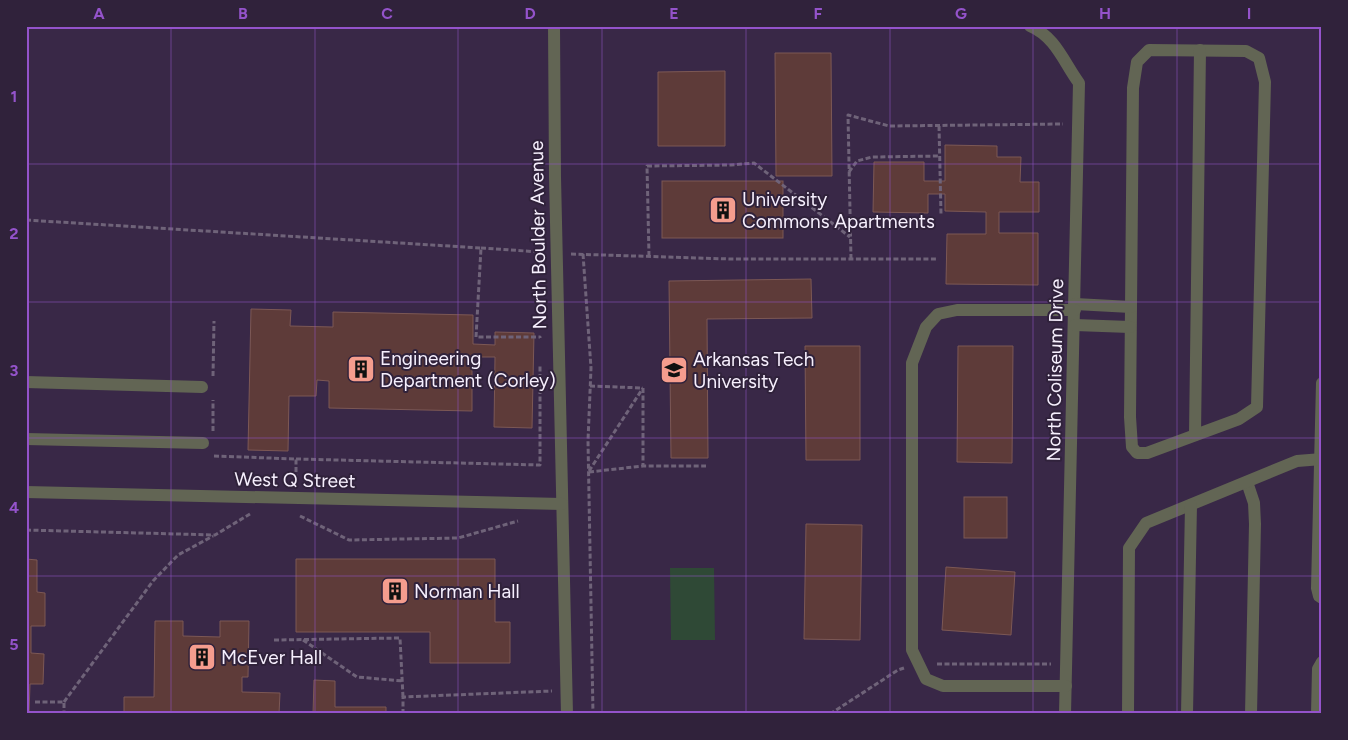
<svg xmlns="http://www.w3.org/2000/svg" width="1348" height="740" viewBox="0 0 1348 740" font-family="Figtree,sans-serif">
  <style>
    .built { fill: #392847 }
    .green { fill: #2f4936 }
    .building { fill: #5e3b39; stroke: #7c5855 }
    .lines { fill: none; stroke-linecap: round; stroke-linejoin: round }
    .path { stroke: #6f6379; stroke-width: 3; stroke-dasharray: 5 2.5; stroke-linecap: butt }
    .minor { stroke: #626554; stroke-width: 12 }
    .grid { fill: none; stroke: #9453cb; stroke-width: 1; stroke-opacity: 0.55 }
    .labels { text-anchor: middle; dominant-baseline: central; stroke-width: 4; stroke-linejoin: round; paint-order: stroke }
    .poi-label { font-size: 19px; fill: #f6effd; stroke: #30223b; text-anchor: start }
    .street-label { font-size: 19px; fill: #f6effd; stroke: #30223b }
    .neatline { fill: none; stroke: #9453cb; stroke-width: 2 }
    .grid-label { font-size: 16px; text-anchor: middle; font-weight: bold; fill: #9453cb }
  </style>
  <rect width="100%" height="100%" fill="#30223b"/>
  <rect class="built" x="26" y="26" width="1296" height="688"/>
  <path class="green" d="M670 568H714L715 640H671Z"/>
  <g class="building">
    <path d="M775 53H831L832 176H776Z"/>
    <path d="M725 71V146H658V72Z"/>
    <path d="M945 145 997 146V157H1021L1020 182H1039V212H999V233H1038V285L946 284 947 234H986V212L945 211V194H928V213L873 212 874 162H924V181H945Z"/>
    <rect x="662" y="181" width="121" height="57"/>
    <path d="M811 279 812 318 707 319 708 458H671L669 281Z"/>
    <path d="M251 309 291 310 290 326 333 327V312L473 315V344L495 345V332L534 333 532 428 494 427 495 357H472V411L329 408V381L317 380 316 396H289L288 451 248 450Z"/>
    <path d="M805 346H860V460H806Z"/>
    <path d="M958 346H1013L1012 463 957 462Z"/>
    <rect x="964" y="497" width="43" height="41"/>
    <path d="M806 524 862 525 860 640 804 639Z"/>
    <path d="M26 559 37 560V592L45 593V626H31V653L44 654 43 684H30L29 714H26Z"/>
    <path d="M296 559H495V622H510V663H430V632H296Z"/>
    <path d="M946 567 1015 572 1011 635 942 630Z"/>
    <path d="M155 621H183V636L220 637V621H249L248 677H242V692L280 693 279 714H124V697H154Z"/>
    <path d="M314 680 335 681V707H386V714H313Z"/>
  </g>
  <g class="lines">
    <g class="path">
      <path d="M939 126 941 214"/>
      <path d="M849 172 857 161 872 157 940 156"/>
      <path d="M26 220 481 248 476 337H540V338"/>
      <path d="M481 248 540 252"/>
      <path d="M571 254 730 259H937"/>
      <path d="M583 254 591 368 588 441 593 714"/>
      <path d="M649 256 647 166 731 165 754 163 850 237"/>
      <path d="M851 259 848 115 889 126 1063 124"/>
      <path d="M213 376 214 321"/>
      <path d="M590 386 643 388"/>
      <path d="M643 388V466"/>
      <path d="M213 431V400"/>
      <path d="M214 456 296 459V484"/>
      <path d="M296 459 540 465V365"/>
      <path d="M589 471 643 388"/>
      <path d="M589 472 643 466H706"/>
      <path d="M300 516 349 540 458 538 518 521"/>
      <path d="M26 530 215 535 250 514"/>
      <path d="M274 640 400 638 403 697"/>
      <path d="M303 640 357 677 403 681"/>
      <path d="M937 664H1051"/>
      <path d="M35 702H64V714"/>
      <path d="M64 702 153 581 178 555 213 536"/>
      <path d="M403 714V697L552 691"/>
      <path d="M830 714 898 670 904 668"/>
    </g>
    <g class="minor">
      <path d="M554 26 555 177 567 714"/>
      <path d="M1030 26C1056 37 1064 63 1079 83L1065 714"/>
      <path d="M1149 50 1246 51 1259 58 1265 82 1257 407 1239 419 1147 453H1137L1132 447 1130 417 1133 88 1137 62Z"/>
      <path d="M1075 304 1131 307"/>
      <path d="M1075 325 1130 327"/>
      <path d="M26 382 202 387"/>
      <path d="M1322 383 1317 588 1319 596 1322 598"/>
      <path d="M1195 435 1200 50"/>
      <path d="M26 439 203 443"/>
      <path d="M1247 482 1254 503 1255 524 1251 714"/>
      <path d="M26 492 562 504"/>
      <path d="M1066 686H943L926 679 912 650V363L926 327 938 314 957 310H1075"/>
      <path d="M1128 714 1129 548 1146 523 1297 461 1322 459"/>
      <path d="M1187 714 1191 505"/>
      <path d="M1317 714 1318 669 1322 662"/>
    </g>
  </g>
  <path class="grid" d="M171 26V714M315 26V714M458 26V714M602 26V714M746 26V714M890 26V714M1033 26V714M1177 26V714M26 164H1322M26 302H1322M26 438H1322M26 576H1322"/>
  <defs>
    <g id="building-square" transform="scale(1.4375)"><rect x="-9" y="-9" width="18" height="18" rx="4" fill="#f59d8e" stroke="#30223b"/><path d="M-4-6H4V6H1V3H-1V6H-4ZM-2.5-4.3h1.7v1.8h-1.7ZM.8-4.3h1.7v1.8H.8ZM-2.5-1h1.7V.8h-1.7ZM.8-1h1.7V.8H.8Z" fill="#111"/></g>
    <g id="university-square" transform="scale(1.4375)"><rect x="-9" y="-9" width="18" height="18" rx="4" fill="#f59d8e" stroke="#30223b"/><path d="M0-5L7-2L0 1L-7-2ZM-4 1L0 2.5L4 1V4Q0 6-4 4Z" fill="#111"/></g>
  </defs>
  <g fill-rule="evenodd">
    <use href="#building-square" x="723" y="210"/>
    <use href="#building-square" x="361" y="369"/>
    <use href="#university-square" x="674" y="370"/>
    <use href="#building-square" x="395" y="591"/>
    <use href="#building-square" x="202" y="657"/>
  </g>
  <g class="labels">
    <g class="poi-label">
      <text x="742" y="199">University<tspan x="742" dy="22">Commons Apartments</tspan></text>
      <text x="380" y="358">Engineering<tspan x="380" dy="22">Department (Corley)</tspan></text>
      <text x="693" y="359">Arkansas Tech<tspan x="693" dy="22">University</tspan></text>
      <text x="414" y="591">Norman Hall</text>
      <text x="221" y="657">McEver Hall</text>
    </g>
    <g class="street-label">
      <text transform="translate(538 235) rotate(-91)">North Boulder Avenue</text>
      <text transform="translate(1055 370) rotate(-89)">North Coliseum Drive</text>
      <text transform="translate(295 480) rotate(1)">West Q Street</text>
    </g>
  </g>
  <rect width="1348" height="740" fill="none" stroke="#30223b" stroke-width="55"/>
  <rect x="28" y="28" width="1292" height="684" class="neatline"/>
  <g class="grid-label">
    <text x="99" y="19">A</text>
    <text x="243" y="19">B</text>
    <text x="387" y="19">C</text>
    <text x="530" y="19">D</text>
    <text x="674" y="19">E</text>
    <text x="818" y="19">F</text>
    <text x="961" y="19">G</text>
    <text x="1105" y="19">H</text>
    <text x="1249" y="19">I</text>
    <text x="14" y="102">1</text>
    <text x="14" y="239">2</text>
    <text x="14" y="376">3</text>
    <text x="14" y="513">4</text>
    <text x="14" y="650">5</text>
  </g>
</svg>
